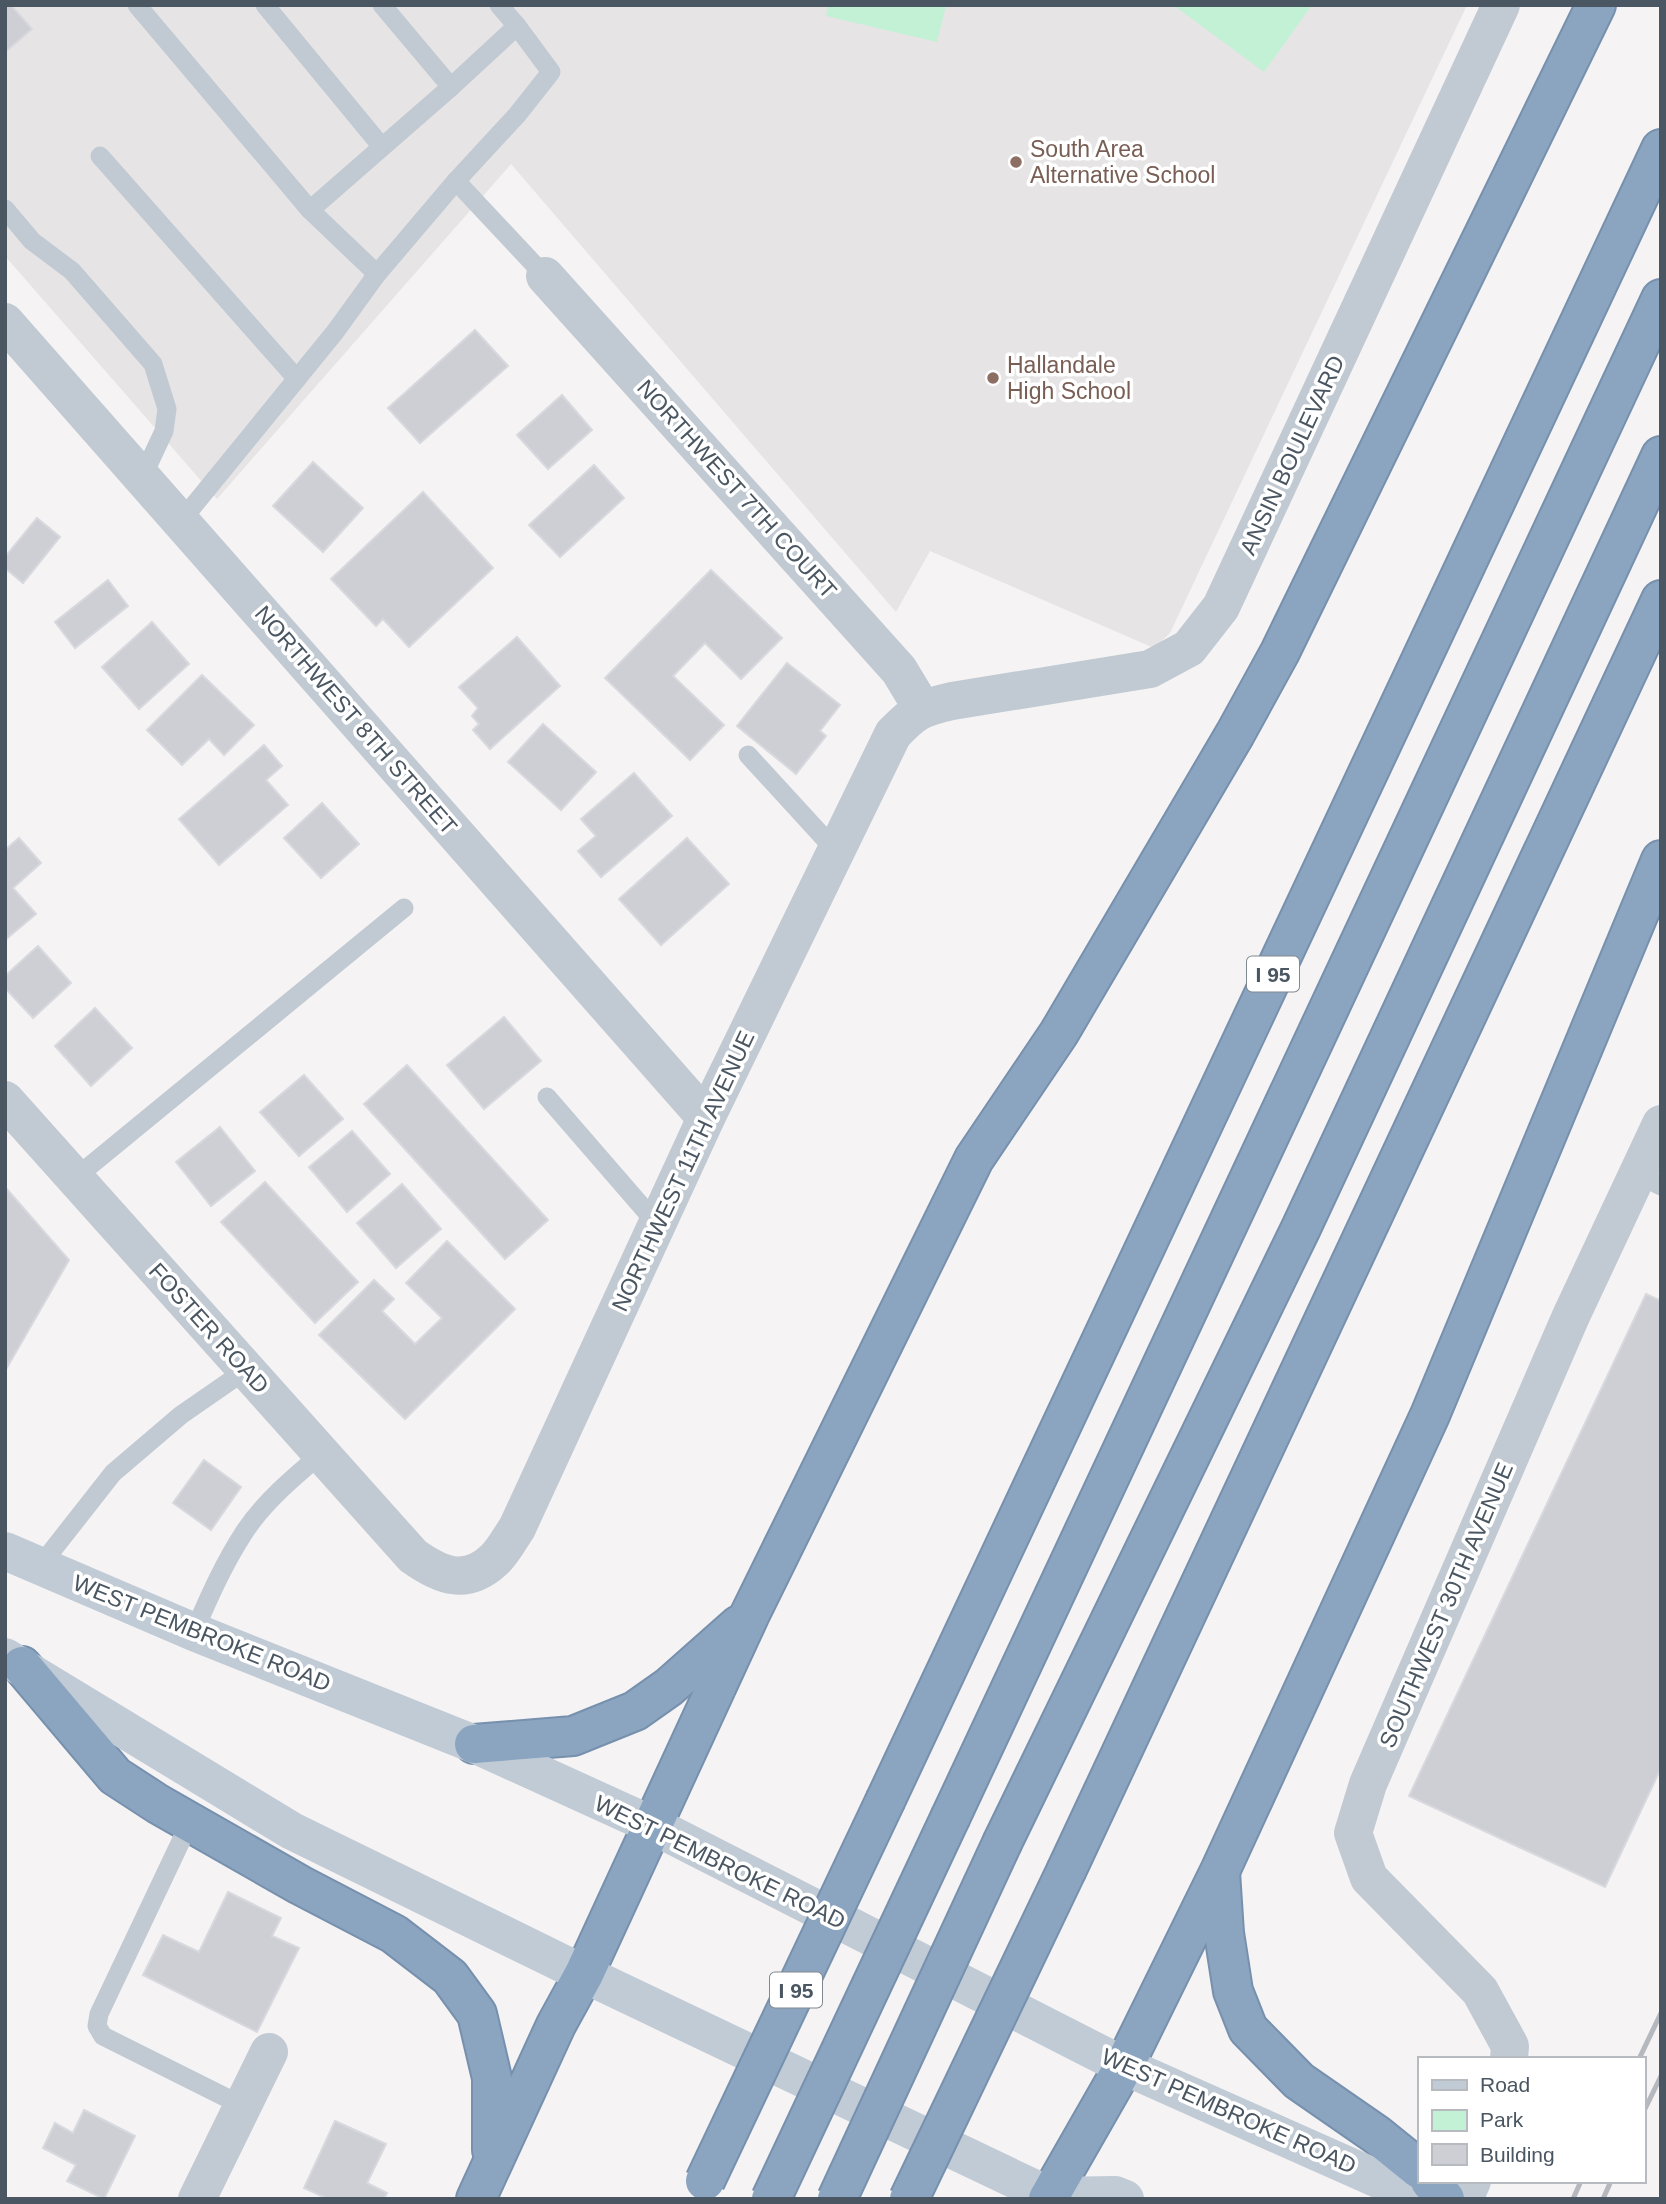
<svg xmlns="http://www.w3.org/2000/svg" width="1666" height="2204" viewBox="0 0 1666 2204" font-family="Helvetica,sans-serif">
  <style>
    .education { fill: #e6e4e5 }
    .green { fill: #c3f1d5 }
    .building { fill: #cdcfd5; stroke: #d7d9de; stroke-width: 2 }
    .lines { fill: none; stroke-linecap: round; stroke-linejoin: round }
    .motorway-casing { stroke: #7690ad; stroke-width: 42 }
    .service { stroke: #c1cad2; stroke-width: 19 }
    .minor { stroke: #c1cad2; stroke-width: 38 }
    .secondary { stroke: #c1cbd6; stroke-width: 38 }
    .motorway { stroke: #8ba5c1; stroke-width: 38 }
    .rail { stroke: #b5b8bd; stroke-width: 5 }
    .motorway-bridge-casing { stroke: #7690ad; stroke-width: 42; stroke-linecap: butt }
    .motorway-bridge { stroke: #8ba5c1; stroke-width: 38 }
    .education-dot { fill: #8d6e63; stroke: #fff; stroke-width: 2.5 }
    .labels { text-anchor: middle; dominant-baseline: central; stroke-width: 7; stroke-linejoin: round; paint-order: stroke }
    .shield { fill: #fff; stroke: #808990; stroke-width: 2 }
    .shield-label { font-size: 21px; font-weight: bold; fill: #4a5661 }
    .education-label { font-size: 23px; fill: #785e54; stroke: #fff; text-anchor: start }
    .street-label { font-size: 23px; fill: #4a5661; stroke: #fff }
  </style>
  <rect width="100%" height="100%" fill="#f5f3f3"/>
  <path class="education" d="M5 5H1467L1170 633 1154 648 930 551 896 612 511 164 217 499 5 256Z"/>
  <g class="green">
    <path d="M828 5H946L937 42 826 16Z"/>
    <path d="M1173 5H1312L1264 72Z"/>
  </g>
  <g class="building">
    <path d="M5 5H11L32 29 5 52Z"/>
    <path d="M475 330 508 366 420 443 388 408Z"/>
    <path d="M562 395 592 430 548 469 517 435Z"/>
    <path d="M313 462 363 508 323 552 273 506Z"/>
    <path d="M594 465 624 498 560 557 529 525Z"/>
    <path d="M423 492 493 568 409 647 383 619 376 626 331 579Z"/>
    <path d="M37 518 60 537 23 583 5 568V557Z"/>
    <path d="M711 570 782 638 741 679 705 643 673 676 724 725 690 760 605 678Z"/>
    <path d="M108 580 128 606 75 648 55 622Z"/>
    <path d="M152 622 189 664 139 709 102 667Z"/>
    <path d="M517 637 560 686 490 749 473 730 479 724 472 716 478 708 459 687Z"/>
    <path d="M787 663 840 705 820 731 826 736 796 774 737 726Z"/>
    <path d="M202 675 254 725 224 755 209 739 182 765 147 730Z"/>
    <path d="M543 724 596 772 561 810 508 762Z"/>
    <path d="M264 745 282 766 266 780 288 805 219 865 179 819Z"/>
    <path d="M634 773 672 816 601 877 578 851 596 836 581 819Z"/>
    <path d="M322 803 359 844 321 878 284 838Z"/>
    <path d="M19 838 41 863 13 888 36 914 5 940V850Z"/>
    <path d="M687 838 729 884 661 945 619 899Z"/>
    <path d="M38 946 71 983 33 1018 5 988V976Z"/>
    <path d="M95 1008 132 1048 91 1086 55 1046Z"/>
    <path d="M504 1017 541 1061 484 1109 447 1065Z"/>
    <path d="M407 1065 548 1220 505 1259 364 1104Z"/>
    <path d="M304 1075 343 1119 299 1156 260 1112Z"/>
    <path d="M220 1127 255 1171 211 1206 176 1162Z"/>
    <path d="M352 1131 390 1174 347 1212 309 1167Z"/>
    <path d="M265 1182 358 1282 315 1323 221 1222Z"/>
    <path d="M402 1184 441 1229 396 1268 357 1223Z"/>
    <path d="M5 1187 69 1260 5 1371Z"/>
    <path d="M447 1241 515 1309 405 1419 319 1335 374 1280 394 1299 382 1311 415 1344 442 1318 406 1283Z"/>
    <path d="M1646 1294 1661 1301V1768L1605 1887 1409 1796Z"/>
    <path d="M204 1460 241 1487 211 1530 173 1503Z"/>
    <path d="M228 1892 281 1918 272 1936 299 1948 257 2032 143 1975 163 1935 199 1952Z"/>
    <path d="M84 2110 135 2136 104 2199 67 2181 76 2165 43 2148 55 2123 73 2133Z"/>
    <path d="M335 2121 386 2144 367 2183 387 2193 384 2199H328L304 2188Z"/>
  </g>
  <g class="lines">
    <g class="motorway-casing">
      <g id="motorway">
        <path d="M22 1666 115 1776 158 1804 300 1885 394 1934 450 1977 477 2014 492 2078V2150"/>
        <path d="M474 1744 573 1736 635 1711 669 1687 739 1625"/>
        <path d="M886 1799 1661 149"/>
        <path d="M951 1816 1661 299"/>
        <path d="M1003 1841 1301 1228 1661 456"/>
        <path d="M1067 1869 1661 600"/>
        <path d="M1220 1872 1224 1933 1233 1991 1248 2029 1299 2081 1377 2135 1419 2169"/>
        <path d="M1430 2181 1445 2199"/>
        <path d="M476 2199 556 2025 584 1974 750 1614 974 1159 1059 1033 1235 734 1280 652 1596 5"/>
        <path d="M1048 2199 1124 2066 1220 1871 1430 1415 1661 860"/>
      </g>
    </g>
    <g class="service">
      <path d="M137 5 310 210 377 274"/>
      <path d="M265 5 382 147"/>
      <path d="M382 5 451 87"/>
      <path d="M499 5 517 26"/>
      <path d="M100 156 297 379"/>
      <path d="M456 181 545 276"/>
      <path d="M5 209 32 241 72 271 153 364 167 409 164 431 142 478"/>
      <path d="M181 521 335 332 377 274 456 181 517 115 551 72 517 26 451 87 310 210"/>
      <path d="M748 755 836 851"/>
      <path d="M547 1097 657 1224"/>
      <path d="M1637 1174 1661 1186"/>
      <path d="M75 1178 404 908"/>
      <path d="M40 1566 113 1473 181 1415 246 1370"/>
      <path d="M194 1632C209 1597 224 1563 245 1531 265 1501 294 1477 321 1454"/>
      <path d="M190 1822 99 2014 97 2026 103 2036 243 2106"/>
    </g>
    <g class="minor">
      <path d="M545 276 899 670 922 708"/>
      <path d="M5 322 706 1118"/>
      <path d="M5 1100 413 1556C441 1576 466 1586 494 1560 503 1552 510 1538 517 1528L706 1118 893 734C915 711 921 708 952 701L1150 669 1189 648 1221 607 1501 5"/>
      <path d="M1509 2059 1510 2046 1480 1991 1369 1878 1353 1833 1368 1784 1571 1316 1661 1124"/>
      <path d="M197 2199 269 2052"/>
      <path d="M1464 2199 1472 2181"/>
    </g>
    <g class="secondary">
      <path d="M5 1551 194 1632 474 1744 652 1825 1124 2066 1423 2199"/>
      <path d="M5 1657 292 1831 584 1974 1056 2199"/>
      <path d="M1050 2196 1115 2195 1125 2199"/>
    </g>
    <use href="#motorway" class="motorway"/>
    <g class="rail">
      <path d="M1639 2059 1661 2013"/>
      <path d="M1643 2113 1661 2076"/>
      <path d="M1573 2199 1581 2181"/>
      <path d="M1603 2199 1611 2181"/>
    </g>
    <g class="motorway-bridge-casing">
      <g id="motorway-bridge">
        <path d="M705 2181 886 1799"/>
        <path d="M771 2199 951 1816"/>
        <path d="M837 2199 1003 1841"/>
        <path d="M909 2199 1067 1869"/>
      </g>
    </g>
    <use href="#motorway-bridge" class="motorway-bridge"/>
  </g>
  <g class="education-dot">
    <circle cx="1016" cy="162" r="7"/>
    <circle cx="993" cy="378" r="7"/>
  </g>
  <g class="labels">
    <g class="shield">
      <rect x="1247" y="956.5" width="52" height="35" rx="5"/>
      <rect x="770" y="1972.5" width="52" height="35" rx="5"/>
    </g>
    <g class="shield-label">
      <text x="1273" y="974">I 95</text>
      <text x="796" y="1990">I 95</text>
    </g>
    <g class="education-label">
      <text x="1030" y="149">South Area<tspan x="1030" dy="26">Alternative School</tspan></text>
      <text x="1007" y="365">Hallandale<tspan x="1007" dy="26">High School</tspan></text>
    </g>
    <g class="street-label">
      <text transform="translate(1292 455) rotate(-65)">ANSIN BOULEVARD</text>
      <text transform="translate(737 489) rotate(48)">NORTHWEST 7TH COURT</text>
      <text transform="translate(356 720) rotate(49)">NORTHWEST 8TH STREET</text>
      <text transform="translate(683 1171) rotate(-65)">NORTHWEST 11TH AVENUE</text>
      <text transform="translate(209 1328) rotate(48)">FOSTER ROAD</text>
      <text transform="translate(1446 1605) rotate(-67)">SOUTHWEST 30TH AVENUE</text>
      <text transform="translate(202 1633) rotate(22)">WEST PEMBROKE ROAD</text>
      <text transform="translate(720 1862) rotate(26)">WEST PEMBROKE ROAD</text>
      <text transform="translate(1229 2111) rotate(24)">WEST PEMBROKE ROAD</text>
    </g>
  </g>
  <rect width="1666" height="2204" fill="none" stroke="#4a5661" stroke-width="14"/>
  <rect x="1418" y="2057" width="228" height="126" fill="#ffffff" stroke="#b7bbc0" stroke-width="2"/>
  <rect x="1432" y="2080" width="35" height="10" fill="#c1cbd6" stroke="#b7bbc0" stroke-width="2"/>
  <text x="1480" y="2092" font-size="21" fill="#4a5661">Road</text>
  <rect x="1432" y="2110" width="35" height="21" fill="#c3f1d5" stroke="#b7bbc0" stroke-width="2"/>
  <text x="1480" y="2127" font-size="21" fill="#4a5661">Park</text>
  <rect x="1432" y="2144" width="35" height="21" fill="#cdcfd5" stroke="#b7bbc0" stroke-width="2"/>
  <text x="1480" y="2162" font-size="21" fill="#4a5661">Building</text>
</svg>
